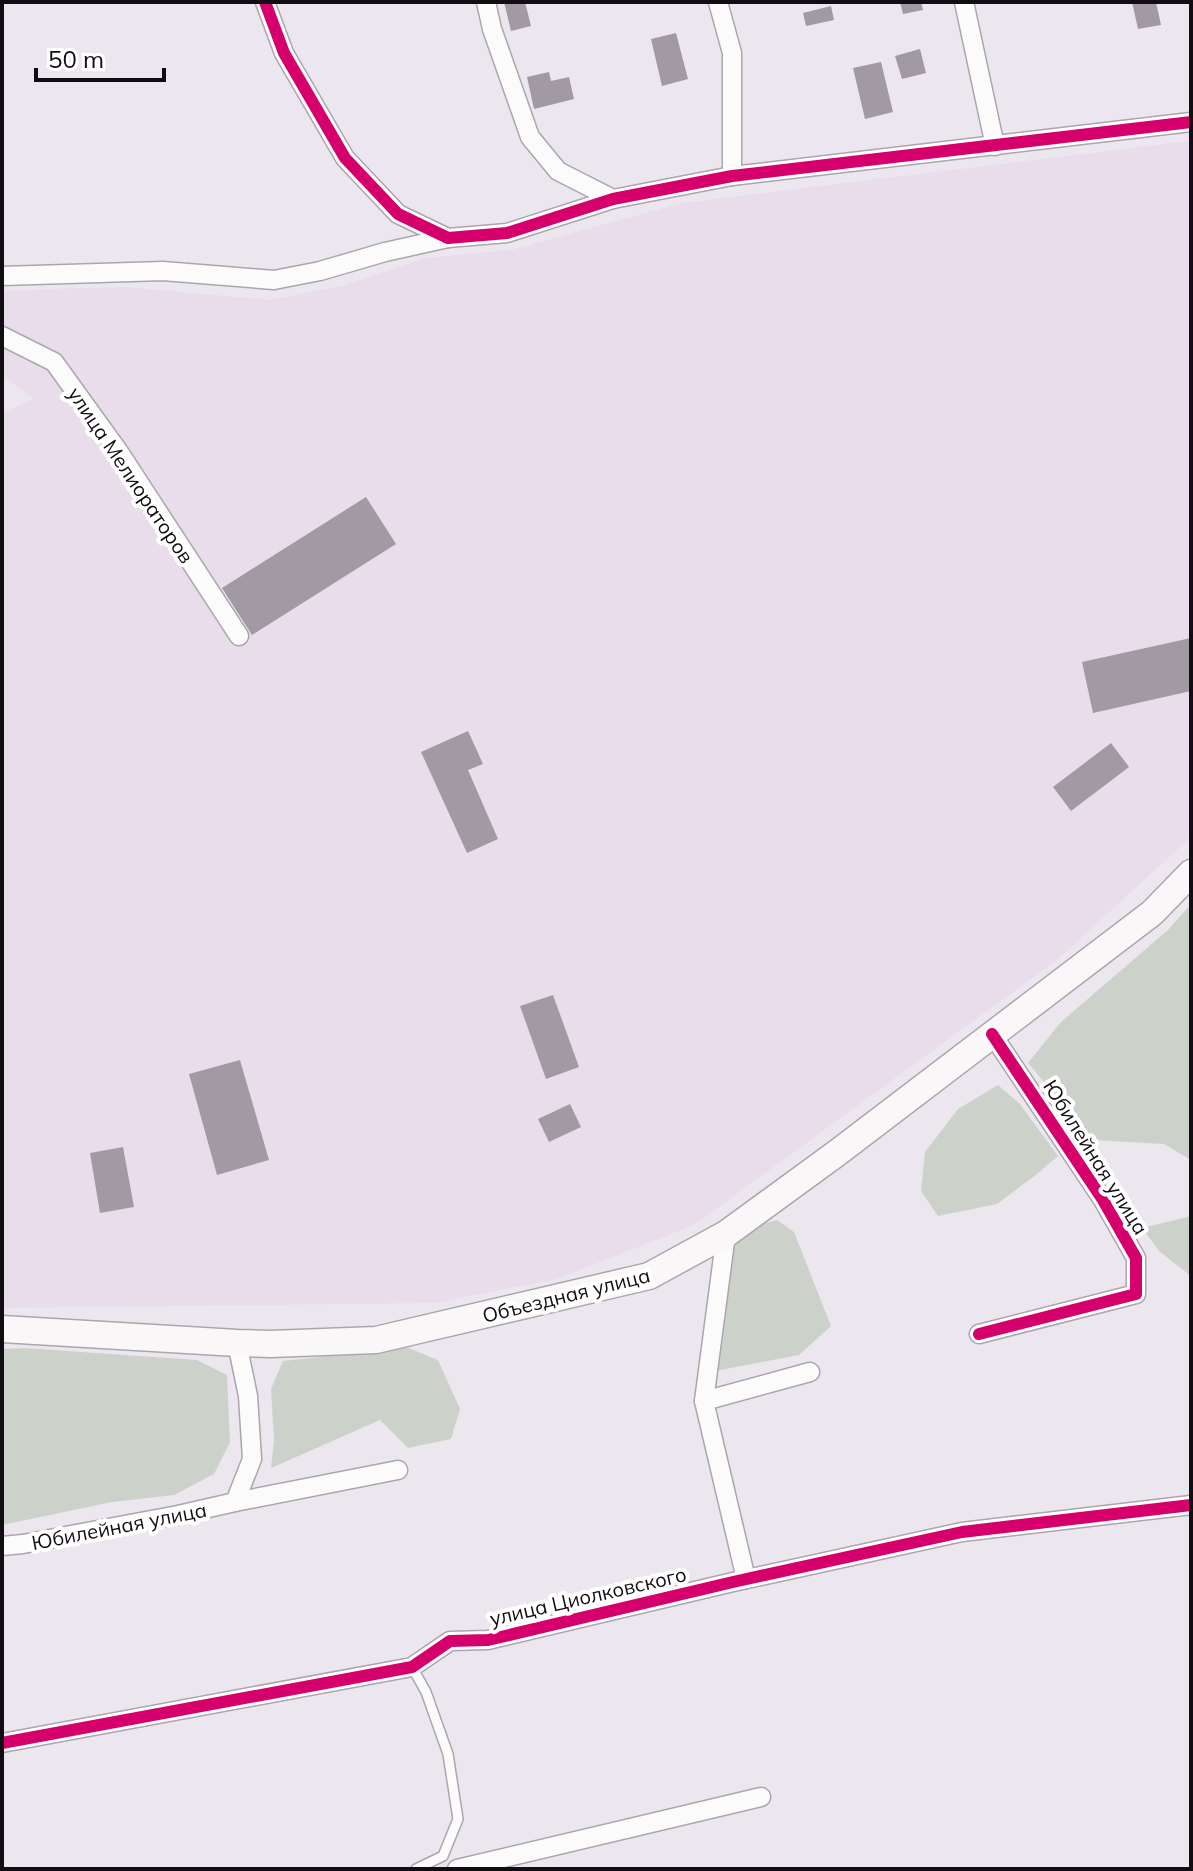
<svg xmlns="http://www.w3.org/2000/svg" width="1193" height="1871" viewBox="0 0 1193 1871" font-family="Mulish,sans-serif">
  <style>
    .built { fill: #e9dceb }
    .green { fill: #ccd2ca }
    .building { fill: #a19aa3 }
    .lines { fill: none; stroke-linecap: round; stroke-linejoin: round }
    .lane-casing { stroke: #aba6ad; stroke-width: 12 }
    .street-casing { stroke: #aba6ad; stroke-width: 21 }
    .secondary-casing { stroke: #aba6ad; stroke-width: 29 }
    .lane { stroke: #fcfbfc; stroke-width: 9 }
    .street { stroke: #fcfbfc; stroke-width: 18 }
    .secondary { stroke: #faf7f8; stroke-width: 26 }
    .cycleway-casing { stroke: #fff; stroke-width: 17 }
    .cycleway { stroke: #d6006c; stroke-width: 12 }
    .labels { text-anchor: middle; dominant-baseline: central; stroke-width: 8; stroke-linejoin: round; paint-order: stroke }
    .street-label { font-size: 20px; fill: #110d12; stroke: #fff }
  </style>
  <rect width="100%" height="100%" fill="#ece6ee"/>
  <path class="built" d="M1191 141V837L1058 959 694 1225 557 1279 433 1303 2 1308V413L34 399 2 375V292L48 289 124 287 269 300 342 286 426 258 511 250 682 203Z"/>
  <g class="green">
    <path d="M1191 904V1160L1164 1144 1093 1140 1028 1063 1061 1022 1168 930Z"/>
    <path d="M998 1085 1020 1104 1058 1156 1037 1174 997 1204 938 1216 921 1191 925 1152 958 1109Z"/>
    <path d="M1191 1216V1276L1160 1252 1142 1228Z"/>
    <path d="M777 1220 794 1232 831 1326 799 1355 715 1371 706 1319 714 1257 746 1228Z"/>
    <path d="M401 1345 438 1360 460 1409 451 1439 408 1448 380 1420 271 1468 274 1440 271 1389 283 1361 339 1355Z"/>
    <path d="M24 1348 197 1360 227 1375 230 1442 214 1474 174 1495 112 1502 2 1525V1349Z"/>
  </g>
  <g class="building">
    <path d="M504 2H525L531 26 511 31Z"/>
    <path d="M900 2H921L923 10 903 14Z"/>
    <path d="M1132 2H1156L1161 25 1138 29Z"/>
    <path d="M831 6 834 20 806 26 803 13Z"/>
    <path d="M676 33 688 79 662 86 651 39Z"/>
    <path d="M920 49 926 73 902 79 895 56Z"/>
    <path d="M881 62 893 112 865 119 853 68Z"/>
    <path d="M549 72 551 81 569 77 574 99 534 109 527 77Z"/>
    <path d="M366 497 396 544 252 635 222 588Z"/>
    <path d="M1191 638V691L1093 713 1082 662Z"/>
    <path d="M468 731 483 764 468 770 498 839 467 853 421 752Z"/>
    <path d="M1111 743 1129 767 1071 811 1053 787Z"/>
    <path d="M553 995 579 1067 546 1079 520 1006Z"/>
    <path d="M240 1060 269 1160 217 1175 189 1074Z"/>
    <path d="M570 1104 581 1127 549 1142 538 1119Z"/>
    <path d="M123 1147 134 1207 100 1213 90 1153Z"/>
  </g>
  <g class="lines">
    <g class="lane-casing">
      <path id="lane" d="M412 1667 426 1692 448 1754 458 1819 443 1856 416 1869"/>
    </g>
    <g class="street-casing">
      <g id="street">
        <path d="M265 2 284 53 345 158 398 214 448 238 507 233 613 199 732 176 1191 122"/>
        <path d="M486 2 492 29 530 137 558 171 613 199"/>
        <path d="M718 2 732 53V176"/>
        <path d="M964 2 995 146"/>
        <path d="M2 276 163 271 274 280 320 271 385 252 448 238"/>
        <path d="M2 336 54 362 119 452 239 636"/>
        <path d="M726 1234 704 1401 746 1579"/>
        <path d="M979 1334 1136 1294V1258L1103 1200 992 1034"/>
        <path d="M704 1401 810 1372"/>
        <path d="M235 1502 398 1470"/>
        <path d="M2 1546 23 1544 178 1515 235 1502 252 1459 248 1396 237 1343"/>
        <path d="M2 1743 412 1667 450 1641 488 1640 733 1582 962 1532 1191 1505"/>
        <path d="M457 1869 761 1797"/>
      </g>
    </g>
    <g class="secondary-casing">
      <path id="secondary" d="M2 1329 237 1343 271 1344 376 1340 649 1276 726 1234 837 1153 1152 913 1191 873"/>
    </g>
    <use href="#lane" class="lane"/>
    <use href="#street" class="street"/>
    <use href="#secondary" class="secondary"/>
    <g class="cycleway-casing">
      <g id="cycleway">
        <path d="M265 2 284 53 345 158 398 214 448 238 507 233 613 199 732 176 1191 122"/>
        <path d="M979 1334 1136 1294V1258L1103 1200 992 1034"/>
        <path d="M2 1743 412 1667 450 1641 488 1640 733 1582 962 1532 1191 1505"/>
      </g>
    </g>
    <use href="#cycleway" class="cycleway"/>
  </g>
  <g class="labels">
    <g class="street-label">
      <text transform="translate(131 475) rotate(56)">улица Мелиораторов</text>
      <text transform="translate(1096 1157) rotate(58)">Юбилейная улица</text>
      <text transform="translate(566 1295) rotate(-14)">Объездная улица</text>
      <text transform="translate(119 1526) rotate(-11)">Юбилейная улица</text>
      <text transform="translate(588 1596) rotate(-13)">улица Циолковского</text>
    </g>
  </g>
  <rect width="1193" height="1871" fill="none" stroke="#110d12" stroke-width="8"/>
  <path d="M36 68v12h128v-12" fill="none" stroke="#110d12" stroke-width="4"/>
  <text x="48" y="68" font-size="24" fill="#110d12" stroke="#ffffff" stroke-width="6" paint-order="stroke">50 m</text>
</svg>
